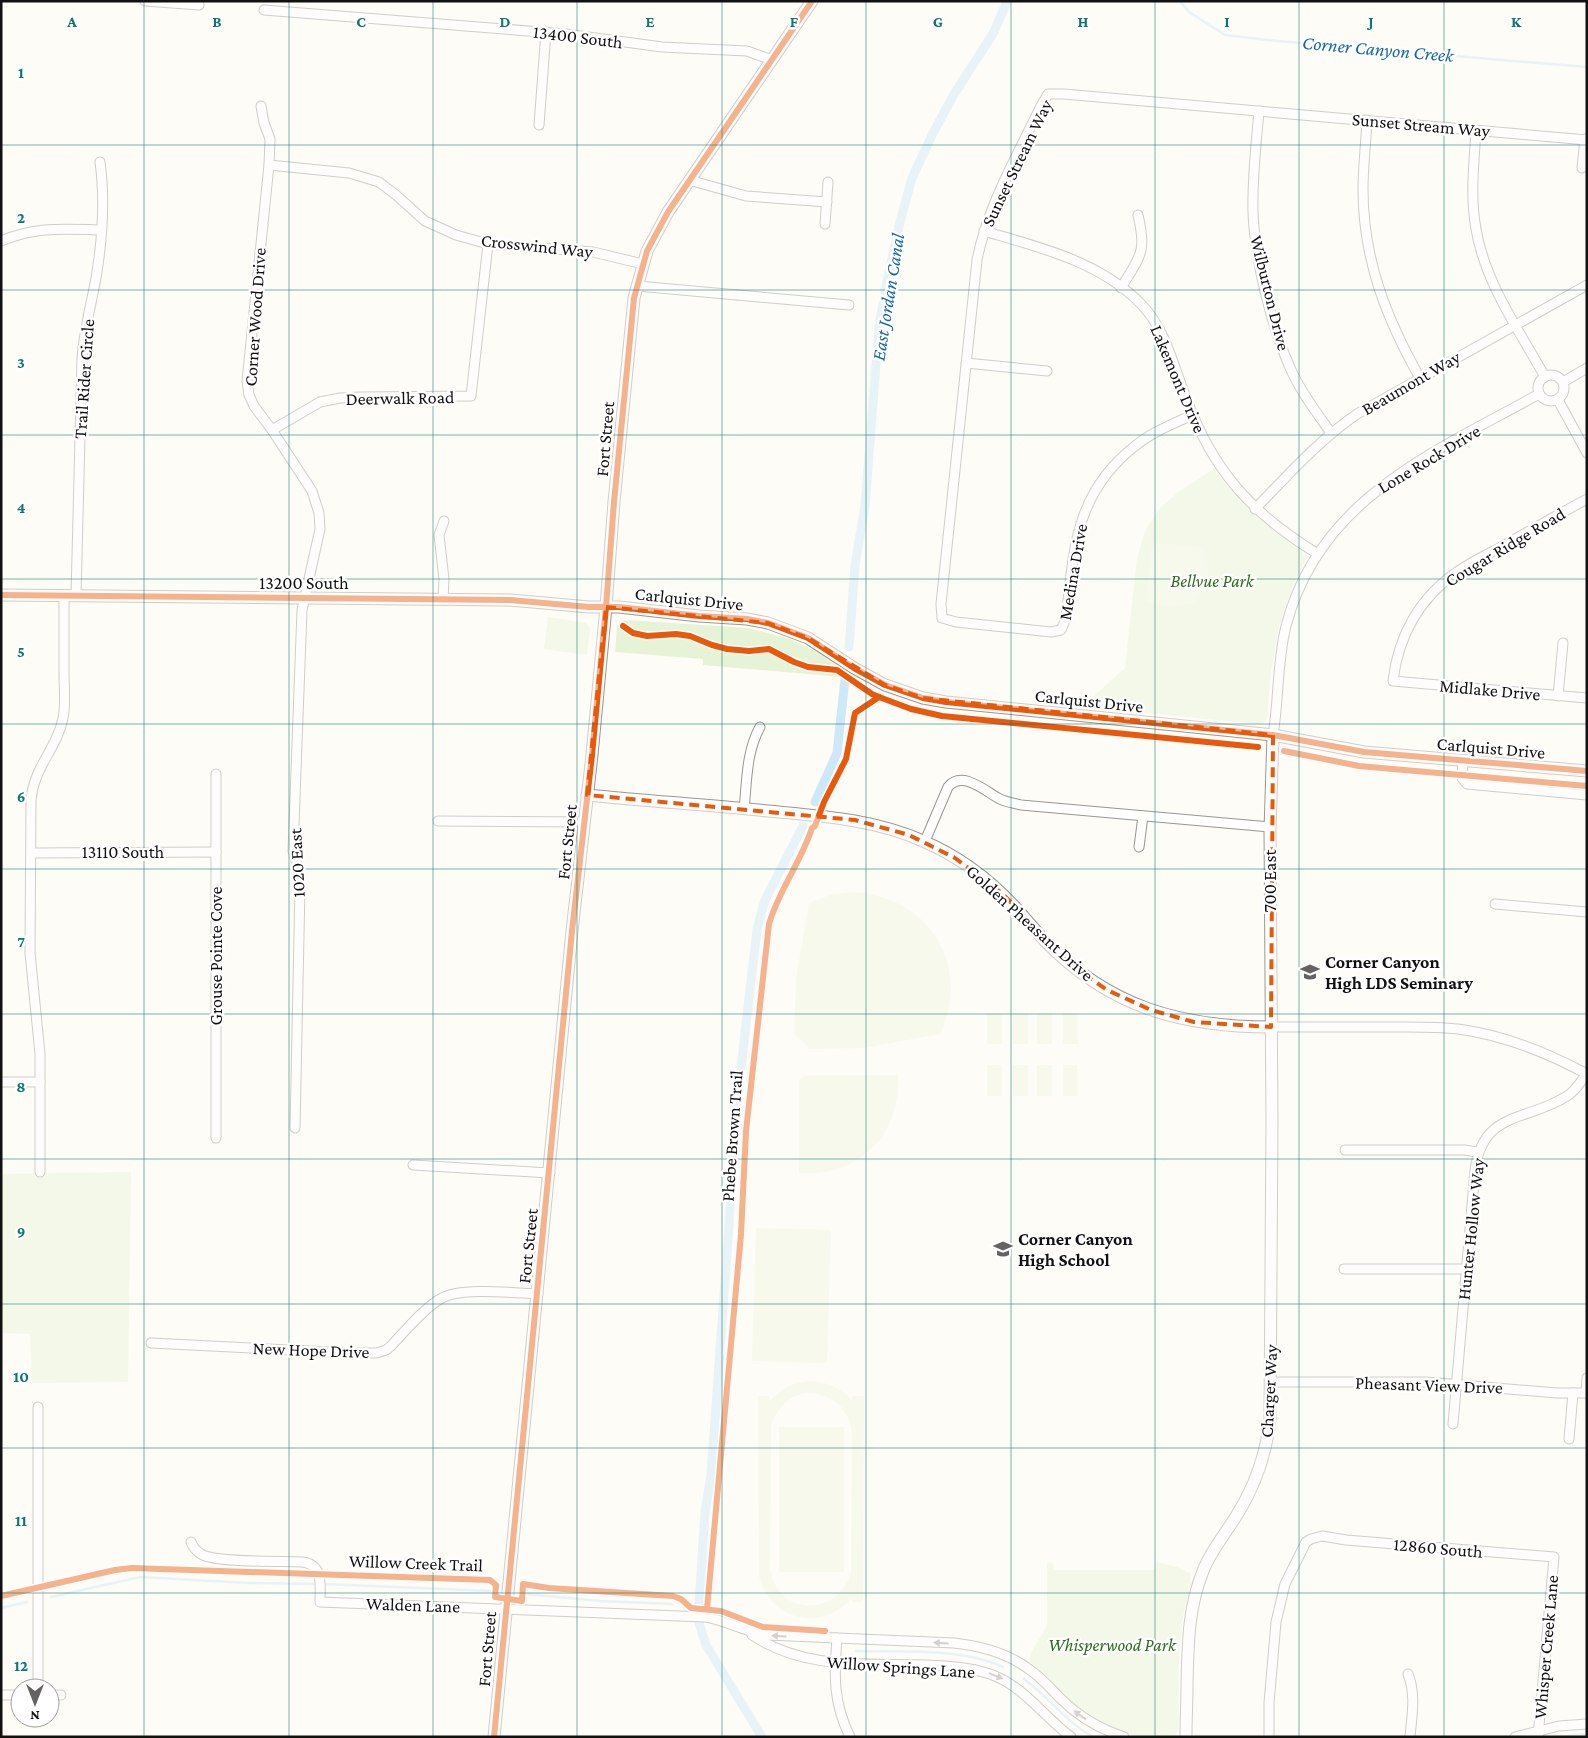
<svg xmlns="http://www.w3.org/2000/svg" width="1588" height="1738" viewBox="0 0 1588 1738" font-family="'Crimson Pro',serif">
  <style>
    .green { fill: #e7f3d7 }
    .pitch { fill: #f0f6e1; fill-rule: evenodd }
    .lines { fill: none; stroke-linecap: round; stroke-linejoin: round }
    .stream { stroke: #cde8f7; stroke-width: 2.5 }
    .canal { stroke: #cde8f7; stroke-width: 9 }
    .minor-casing { stroke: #979795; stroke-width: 11 }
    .tertiary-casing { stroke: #979795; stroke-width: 13 }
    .minor { stroke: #fffffe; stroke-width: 9 }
    .tertiary { stroke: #fffffe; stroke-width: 11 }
    .cycleway-casing { stroke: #fff; stroke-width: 9 }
    .cycleway { stroke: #e8590c; stroke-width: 6 }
    .oneway { fill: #a0a09f }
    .marked { fill: none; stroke: #e8590c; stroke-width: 4; stroke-dasharray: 10 6; stroke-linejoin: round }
    .grid { fill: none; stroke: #0f766e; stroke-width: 1; stroke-opacity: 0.55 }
    .labels { text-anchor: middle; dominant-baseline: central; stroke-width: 5; stroke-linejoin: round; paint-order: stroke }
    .street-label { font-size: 18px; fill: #111; stroke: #fff }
    .park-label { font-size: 18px; font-style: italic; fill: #2f6b1f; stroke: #fff }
    .poi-label { font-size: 18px; font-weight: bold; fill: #111; stroke: #fff; text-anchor: start }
    .water-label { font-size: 19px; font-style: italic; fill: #1768a6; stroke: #fff }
    .grid-label { font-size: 16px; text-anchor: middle; font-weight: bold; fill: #0f766e; stroke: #fff; stroke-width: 5; stroke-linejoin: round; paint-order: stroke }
  </style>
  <rect width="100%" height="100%" fill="#fdfcf7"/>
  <g class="green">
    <path d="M1214 469C1239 504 1266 527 1302 551L1305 561 1290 592 1279 627 1271 671 1267 719 1264 722 1258 724 1093 708 1095 695 1125 668 1137 558 1145 531 1160 508 1180 491Z"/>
    <path d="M548 617 586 623 590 629 587 655 544 649Z"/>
    <path d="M626 620 749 628 790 639 819 653 843 670 842 677 703 665V659L615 652 617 626Z"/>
    <path d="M131 1172 128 1382 32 1383 30 1334 1 1333V1174Z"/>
    <path d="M1049 1562 1053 1563 1054 1570H1155V1564L1157 1562 1177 1567 1190 1573C1193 1585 1186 1599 1184 1611 1177 1649 1179 1689 1179 1728L1175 1737H1138L1106 1726 1075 1706 1030 1664C1027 1651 1044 1636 1047 1623V1564Z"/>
  </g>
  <g class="pitch">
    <path d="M1156 543 1204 547 1209 575 1193 603 1172 607 1146 602 1151 548Z"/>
    <path d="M853 892C928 896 972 964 940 1034L864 1048 810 1049 794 1034 796 979 809 903 830 895Z"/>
    <rect x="987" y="1013" width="15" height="31"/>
    <rect x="1013" y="1013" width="15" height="31"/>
    <rect x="1037" y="1013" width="15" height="31"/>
    <rect x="1063" y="1013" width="15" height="31"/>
    <rect x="987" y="1065" width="15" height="31"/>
    <rect x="1013" y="1065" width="15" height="31"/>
    <rect x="1037" y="1065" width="15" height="31"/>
    <path d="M1063 1065H1077L1078 1096H1063Z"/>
    <path d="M805 1075H898C901 1135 859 1177 799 1173V1080Z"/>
    <path d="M756 1228 831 1230 827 1363 752 1361Z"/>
    <path d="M811 1381C828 1382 840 1388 852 1400V1396H864L863 1602H852V1598C821 1633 771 1621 759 1576L758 1396H769L770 1401C782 1388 793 1382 811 1381ZM804 1393C831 1392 850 1408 852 1435L851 1572C838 1619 776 1616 770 1568L771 1427C775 1410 786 1398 804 1393Z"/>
    <rect x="779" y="1427" width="65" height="145"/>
  </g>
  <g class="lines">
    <g class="stream">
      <path d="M1180 1 1189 12 1225 35 1277 41 1587 67"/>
      <path d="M323 1584 492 1591"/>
      <path d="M526 1594 600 1601 673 1604"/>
      <path d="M51 1597 140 1577 249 1583 317 1584"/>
      <path d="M1 1608 27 1602"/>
      <path d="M856 1651C902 1652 962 1648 1003 1667"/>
      <path d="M1024 1679C1049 1697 1066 1722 1093 1737"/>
      <path d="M1560 1737 1587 1734"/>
    </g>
    <g class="canal">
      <path d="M849 647 855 565 865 506 879 326 888 276 900 222 912 178 933 133 953 96 994 32 1007 1"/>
      <path d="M815 802 837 753 845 679"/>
      <path d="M699 1604 705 1513 711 1475 729 1225 734 1129 757 929 765 900 803 826"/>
      <path d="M699 1623 706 1645 762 1737"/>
    </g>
    <g class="minor-casing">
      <g id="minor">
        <path d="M145 1 199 5"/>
        <path d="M264 10 566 34 662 47 747 51 772 60"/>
        <path d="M261 106 264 123 270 139 269 165 247 381 249 395 254 406 272 430 312 491 319 513 320 529 302 610 293 851 300 874V887L295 1128"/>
        <path d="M1259 111C1256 145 1252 179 1253 213 1255 261 1272 329 1292 372 1302 394 1317 413 1331 433"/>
        <path d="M1367 120C1366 143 1363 166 1363 189 1363 259 1386 318 1420 378"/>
        <path d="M539 125 546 32"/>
        <path d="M1476 130C1474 163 1470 196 1476 229 1485 283 1519 330 1545 377"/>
        <path d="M269 165 349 173 379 182 396 195 425 221 456 235 488 244 593 252 643 264"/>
        <path d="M1582 168 1585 139"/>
        <path d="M689 180 746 196 827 202"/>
        <path d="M825 224 828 182"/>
        <path d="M984 231C1038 247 1099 261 1140 303 1166 329 1173 365 1186 398 1213 471 1252 514 1318 554"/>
        <path d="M1 241C36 226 64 229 101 230"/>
        <path d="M637 286 849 305"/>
        <path d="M1121 288C1140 256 1147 253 1138 215"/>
        <path d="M966 363 1047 371"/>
        <circle cx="1551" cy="388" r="13"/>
        <path d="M1563 382 1587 368"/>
        <path d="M1558 400 1587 453"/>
        <path d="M1192 415C1173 424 1152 432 1135 446 1075 493 1074 549 1066 618L1061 630 1051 632 956 622 942 618 941 604 977 260C988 205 1017 156 1041 106L1048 94H1064L1587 140"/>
        <path d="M272 430 320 402 340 398 361 397 471 396 488 244"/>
        <path d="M1587 499C1559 514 1531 530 1503 546 1488 554 1471 562 1457 572 1419 598 1398 637 1393 681L1587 698"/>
        <path d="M1255 509C1288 475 1318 441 1357 414L1587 285"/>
        <path d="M76 596 82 358C84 331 91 305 96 278 102 242 105 198 100 162"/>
        <path d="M443 599 444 579 439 535 444 521"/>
        <path d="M1558 696 1563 643"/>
        <path d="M1273 735C1279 699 1277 662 1286 626 1319 498 1435 452 1539 394"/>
        <path d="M1463 760 1462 778 1467 784 1587 795"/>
        <path d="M744 809C747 782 746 752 760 727"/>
        <path d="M438 821 584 822"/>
        <path d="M925 841 948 787C962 770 984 790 998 798 1005 802 1013 803 1021 805L1270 827"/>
        <path d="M1139 847 1143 816"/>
        <path d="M31 853 216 852"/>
        <path d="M1495 904 1587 912"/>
        <path d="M1271 1027C1308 1027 1345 1027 1382 1027 1407 1027 1433 1026 1458 1029 1504 1035 1546 1052 1587 1074"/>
        <path d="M1 1082H40"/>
        <path d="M216 1138V774"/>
        <path d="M1345 1150H1464L1478 1152"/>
        <path d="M413 1165 550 1173"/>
        <path d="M40 1172V1054L30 953 31 800C34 766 57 749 63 718 66 704 64 688 64 673 64 647 64 621 64 596"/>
        <path d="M1344 1269H1466"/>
        <path d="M151 1343 348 1353H377L386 1350 391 1346C404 1332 426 1306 442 1298 462 1287 514 1293 538 1294"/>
        <path d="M1271 1382H1426L1557 1393H1587"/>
        <path d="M1586 1393 1587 1378"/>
        <path d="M38 1407V1688"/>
        <path d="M1453 1424 1475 1170C1483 1110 1527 1122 1567 1096 1576 1091 1581 1081 1587 1073"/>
        <path d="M1569 1439 1573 1393"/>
        <path d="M191 1542C193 1547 196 1551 201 1554 215 1563 282 1561 302 1562 324 1564 320 1586 320 1602L705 1617C726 1620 745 1632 767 1635L954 1643C982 1646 1008 1653 1030 1670 1042 1678 1051 1689 1061 1699 1078 1716 1100 1729 1124 1737"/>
        <path d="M752 1635C805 1670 864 1663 926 1665 948 1666 969 1667 990 1674 1024 1686 1043 1716 1071 1737"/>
        <path d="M837 1638C834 1676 833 1702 850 1737"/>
        <path d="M1408 1674C1416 1694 1412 1715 1410 1737"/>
        <path d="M1 1695H20"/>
        <path d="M50 1695H61"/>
        <path d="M1269 1737V1703L1276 1622 1285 1584 1306 1542 1311 1539 1322 1536 1346 1540 1554 1557 1538 1737"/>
        <path d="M1515 1737 1559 1726 1587 1724"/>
      </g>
    </g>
    <g class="tertiary-casing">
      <g id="tertiary">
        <path d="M1 595 510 600 589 607H619L699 616 747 619 768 623 808 638 854 668 885 685 923 698 946 702 1273 735 1364 752 1587 771"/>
        <path d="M587 795C648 801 708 805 768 811 821 816 874 819 923 841 958 856 989 879 1015 907 1025 918 1035 930 1045 941 1109 1007 1181 1027 1271 1027"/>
        <path d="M494 1737 572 931 592 755 606 607 614 502 634 298 647 251 668 212 812 1"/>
        <path d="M1186 1737C1186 1719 1187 1701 1187 1684 1188 1645 1188 1608 1203 1571 1211 1550 1227 1532 1238 1513 1256 1484 1266 1454 1270 1420L1272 1122 1270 830 1273 735"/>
      </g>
    </g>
    <use href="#minor" class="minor"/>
    <use href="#tertiary" class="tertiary"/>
    <g class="cycleway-casing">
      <g id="cycleway">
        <path d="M1 595 510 600 589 607H619L699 616 747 619 768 623 808 638 854 668 885 685 923 698 946 702 1273 735 1364 752 1587 771"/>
        <path d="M623 626 633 633 647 636 676 634 690 636 712 645 727 649 749 651 769 649 794 662 808 667 837 670 872 694 879 697 911 709 942 716 1258 747"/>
        <path d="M1284 751 1359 766 1587 786"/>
        <path d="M1 1596 115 1570 132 1568 490 1580 496 1585 495 1597 522 1601 523 1584 549 1588 673 1596 681 1599 691 1608 721 1611 763 1627 825 1631"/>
        <path d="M707 1609 741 1234 746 1131 769 924C779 890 801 862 812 828L815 826 824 802 846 759 855 713 879 697"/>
        <path d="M494 1737 572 931 592 755 606 607 614 502 634 298 647 251 668 212 812 1"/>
      </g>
    </g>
    <use href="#cycleway" class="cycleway"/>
  </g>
  <defs><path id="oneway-solid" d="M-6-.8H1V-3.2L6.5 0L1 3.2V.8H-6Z" transform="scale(1.25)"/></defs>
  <g class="oneway">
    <use href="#oneway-solid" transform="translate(779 1636) rotate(-177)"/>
    <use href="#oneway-solid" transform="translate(941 1643) rotate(-177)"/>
    <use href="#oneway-solid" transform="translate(996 1676) rotate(22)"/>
    <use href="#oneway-solid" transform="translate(1080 1715) rotate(-144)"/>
  </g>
  <path d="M0 0H1588V1738H0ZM606 607 768 623 808 638 885 685 923 698 1273 735 1271 1027 1194 1022 1151 1010 1107 990 1069 963 1002 893 955 858 909 835 855 820 587 795Z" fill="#fdfcf7" fill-opacity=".55" fill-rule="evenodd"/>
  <path class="marked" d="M606 607 768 623 808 638 885 685 923 698 1273 735 1271 1027 1194 1022 1151 1010 1107 990 1069 963 1002 893 955 858 909 835 855 820 587 795Z"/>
  <path class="grid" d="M144 1V1737M289 1V1737M433 1V1737M577 1V1737M722 1V1737M866 1V1737M1011 1V1737M1155 1V1737M1299 1V1737M1444 1V1737M1 145H1587M1 290H1587M1 435H1587M1 579H1587M1 724H1587M1 869H1587M1 1014H1587M1 1159H1587M1 1304H1587M1 1448H1587M1 1593H1587"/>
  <defs>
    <g id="school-bare" transform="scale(1.5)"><path d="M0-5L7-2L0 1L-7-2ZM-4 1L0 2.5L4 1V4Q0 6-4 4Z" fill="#646362" stroke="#fff" stroke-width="2.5" paint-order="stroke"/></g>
  </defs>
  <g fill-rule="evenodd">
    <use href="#school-bare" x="1310" y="972"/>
    <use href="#school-bare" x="1003" y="1249"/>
  </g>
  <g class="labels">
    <g class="street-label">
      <text transform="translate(578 37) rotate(7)">13400 South</text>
      <text transform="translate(1421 125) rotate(5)">Sunset Stream Way</text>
      <text transform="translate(1017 163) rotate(-64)">Sunset Stream Way</text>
      <text transform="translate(537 246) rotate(6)">Crosswind Way</text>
      <text transform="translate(1270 293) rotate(76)">Wilburton Drive</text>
      <text transform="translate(255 317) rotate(-86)">Corner Wood Drive</text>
      <text transform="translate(84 379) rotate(-86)">Trail Rider Circle</text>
      <text transform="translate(1178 379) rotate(67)">Lakemont Drive</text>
      <text transform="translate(1411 383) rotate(-30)">Beaumont Way</text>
      <text transform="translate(400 398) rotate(-1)">Deerwalk Road</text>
      <text transform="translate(605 439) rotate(-85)">Fort Street</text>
      <text transform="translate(1429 459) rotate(-31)">Lone Rock Drive</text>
      <text transform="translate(1505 547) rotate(-31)">Cougar Ridge Road</text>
      <text transform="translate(1073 572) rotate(-80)">Medina Drive</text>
      <text x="304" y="583">13200 South</text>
      <text transform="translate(689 599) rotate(6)">Carlquist Drive</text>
      <text transform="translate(1490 690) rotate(5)">Midlake Drive</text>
      <text transform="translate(1089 701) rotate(6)">Carlquist Drive</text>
      <text transform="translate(1491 748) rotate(5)">Carlquist Drive</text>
      <text transform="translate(567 842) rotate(-84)">Fort Street</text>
      <text x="123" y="852">13110 South</text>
      <text transform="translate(297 863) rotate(-93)">1020 East</text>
      <text transform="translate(1270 881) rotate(-90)">700 East</text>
      <text transform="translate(1030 923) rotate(42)">Golden Pheasant Drive</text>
      <text transform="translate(216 956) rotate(-90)">Grouse Pointe Cove</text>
      <text transform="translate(732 1136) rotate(-86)">Phebe Brown Trail</text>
      <text transform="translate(1471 1229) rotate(-84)">Hunter Hollow Way</text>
      <text transform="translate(528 1246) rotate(-84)">Fort Street</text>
      <text transform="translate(311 1350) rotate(2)">New Hope Drive</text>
      <text transform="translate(1429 1385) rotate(2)">Pheasant View Drive</text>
      <text transform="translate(1269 1391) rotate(-87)">Charger Way</text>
      <text transform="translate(1438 1548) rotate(5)">12860 South</text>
      <text transform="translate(416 1563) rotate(2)">Willow Creek Trail</text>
      <text transform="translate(413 1605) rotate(2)">Walden Lane</text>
      <text transform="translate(1546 1647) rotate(-85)">Whisper Creek Lane</text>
      <text transform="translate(487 1649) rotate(-85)">Fort Street</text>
      <text transform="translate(901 1667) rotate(4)">Willow Springs Lane</text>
    </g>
    <g class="park-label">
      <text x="1212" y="581">Bellvue Park</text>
      <text x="1112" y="1645">Whisperwood Park</text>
    </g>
    <g class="poi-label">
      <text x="1325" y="962">Corner Canyon<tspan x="1325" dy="21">High LDS Seminary</tspan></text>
      <text x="1018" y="1239">Corner Canyon<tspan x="1018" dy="21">High School</tspan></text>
    </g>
    <g class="water-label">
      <text transform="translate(1378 49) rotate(5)">Corner Canyon Creek</text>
      <text transform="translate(888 297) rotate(-81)">East Jordan Canal</text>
    </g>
  </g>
  <g class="grid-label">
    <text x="72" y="27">A</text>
    <text x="217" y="27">B</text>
    <text x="361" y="27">C</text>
    <text x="505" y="27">D</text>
    <text x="650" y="27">E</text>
    <text x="794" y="27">F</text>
    <text x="938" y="27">G</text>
    <text x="1083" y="27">H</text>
    <text x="1227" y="27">I</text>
    <text x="1371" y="27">J</text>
    <text x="1516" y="27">K</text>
    <text x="21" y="78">1</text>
    <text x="21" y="223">2</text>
    <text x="21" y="368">3</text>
    <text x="21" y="513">4</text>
    <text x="21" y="657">5</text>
    <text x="21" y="802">6</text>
    <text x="21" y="947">7</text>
    <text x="21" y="1092">8</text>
    <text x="21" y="1237">9</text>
    <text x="21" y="1382">10</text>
    <text x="21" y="1526">11</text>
    <text x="21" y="1671">12</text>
  </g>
  <rect width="1588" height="1738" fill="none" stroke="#111111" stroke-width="5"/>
  <g transform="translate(35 1703) rotate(180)"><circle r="24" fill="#ffffff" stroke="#a0a0a0"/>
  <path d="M0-4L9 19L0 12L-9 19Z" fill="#646362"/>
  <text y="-8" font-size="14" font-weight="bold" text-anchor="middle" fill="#111111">N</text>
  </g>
</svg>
